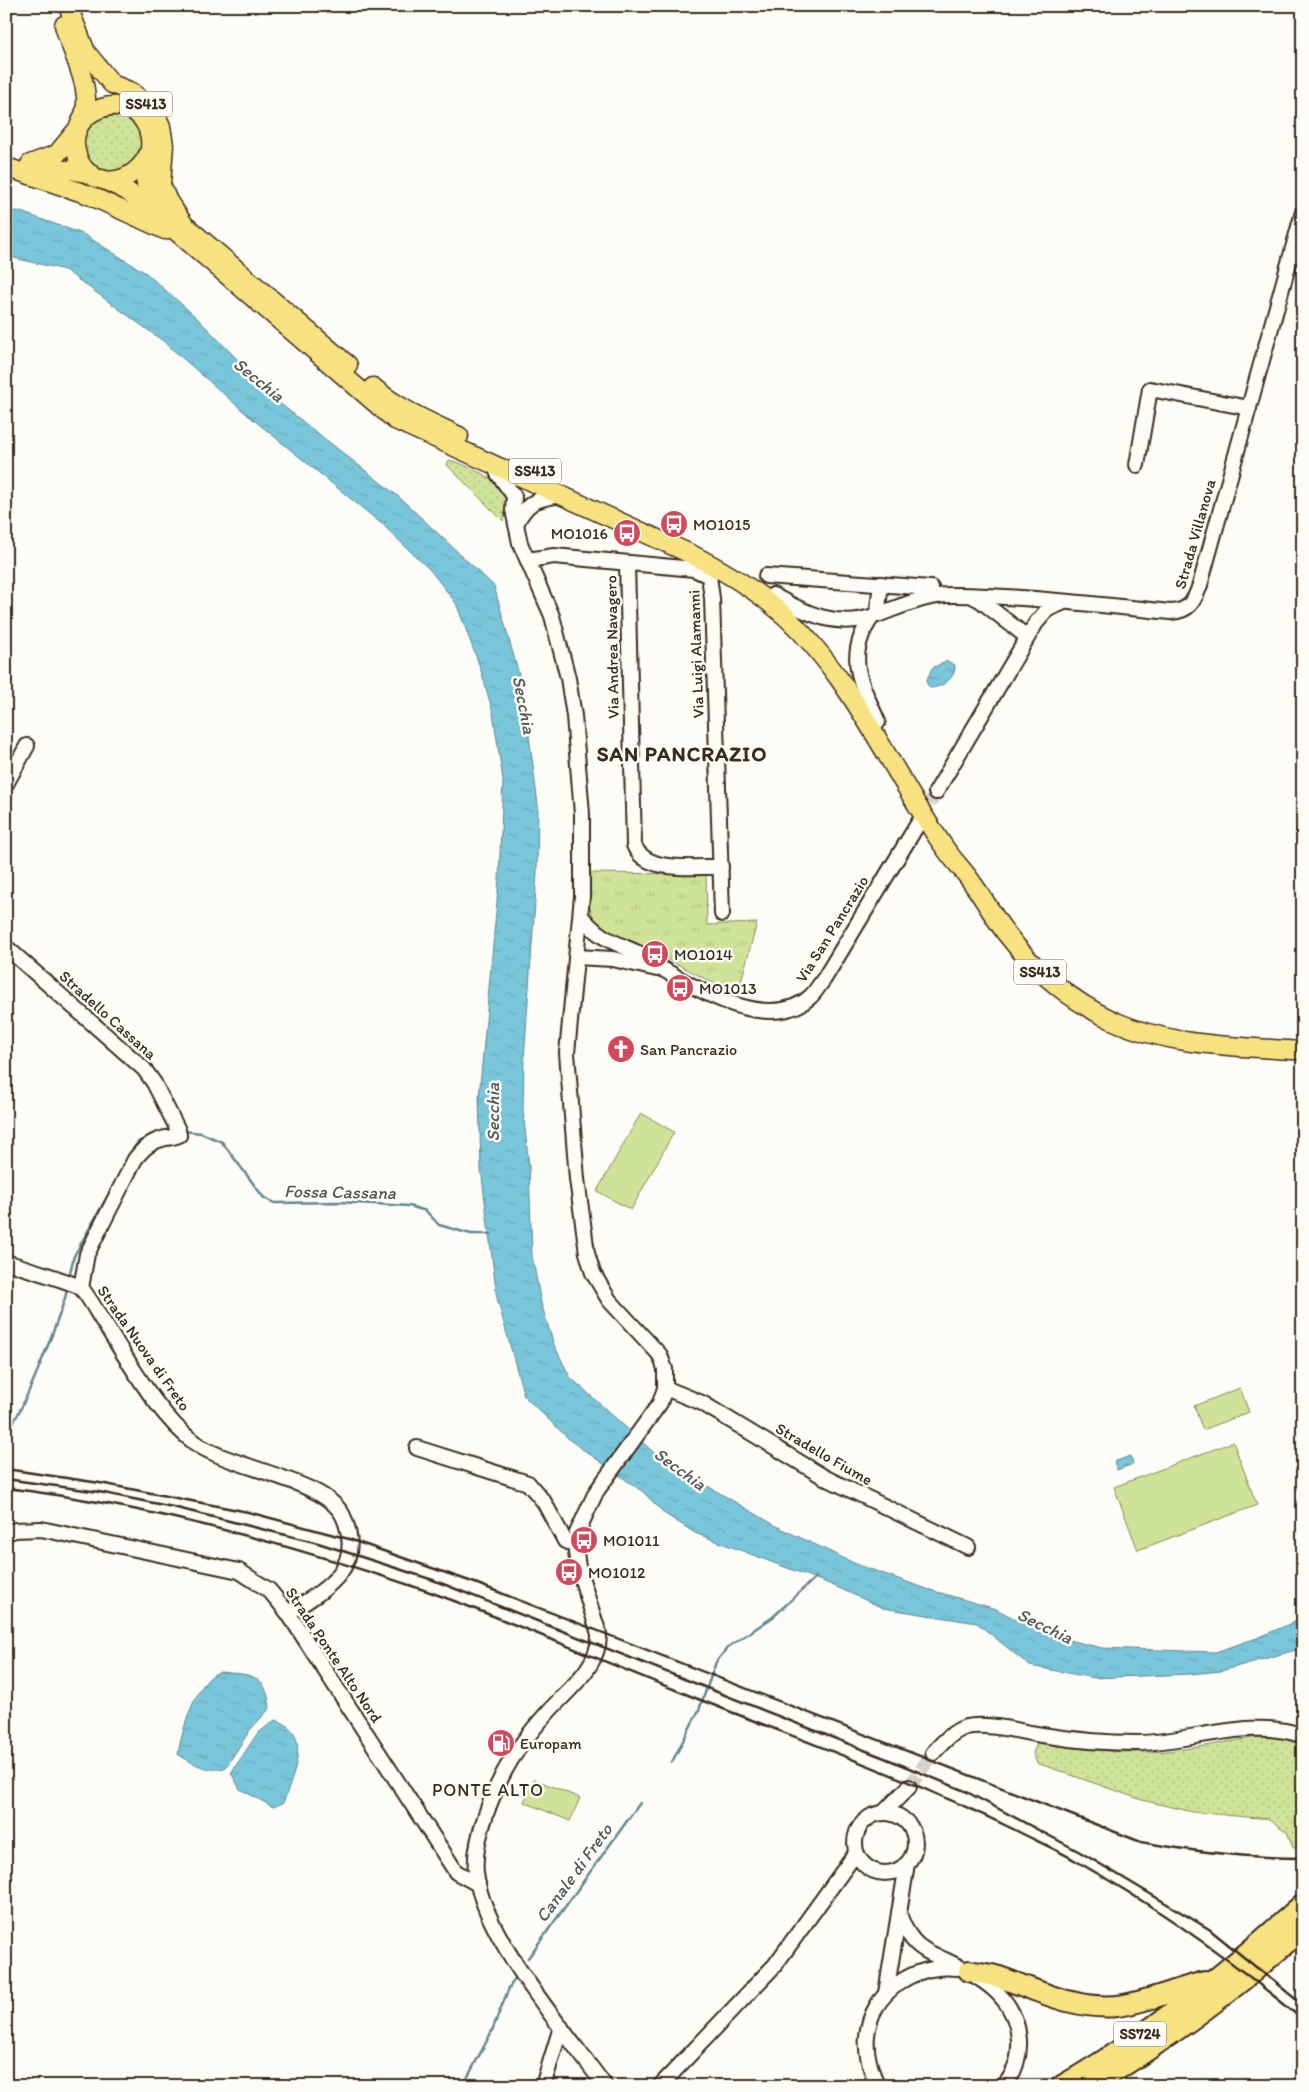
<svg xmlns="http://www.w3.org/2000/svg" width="1309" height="2092" viewBox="0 0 1309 2092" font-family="Itim,sans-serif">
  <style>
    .grass { fill: url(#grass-dots); stroke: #84865b }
    .park { fill: url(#park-tufts); stroke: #84865b }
    .pitch { fill: #cee398; stroke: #84865b }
    .water { fill: url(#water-ripples); stroke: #60878e }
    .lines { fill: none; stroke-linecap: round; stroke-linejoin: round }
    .stream { stroke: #60878e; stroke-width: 2.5 }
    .minor-tunnel { stroke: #d6d2cc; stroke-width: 14; stroke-dasharray: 14 7; stroke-linecap: butt }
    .minor-casing { stroke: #3b2a1e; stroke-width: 18 }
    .major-casing { stroke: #3b2a1e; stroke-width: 21 }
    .highway-casing { stroke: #3b2a1e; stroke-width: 24 }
    .minor { stroke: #fdfcf7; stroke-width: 14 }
    .major { stroke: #f7e281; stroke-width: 18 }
    .highway { stroke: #f7e281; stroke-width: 20 }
    .rail { stroke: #3b2a1e; stroke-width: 2.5 }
    .labels { text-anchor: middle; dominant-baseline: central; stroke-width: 5; stroke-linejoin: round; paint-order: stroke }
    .shield { fill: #fdfcf7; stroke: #75695f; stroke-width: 1 }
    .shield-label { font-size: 15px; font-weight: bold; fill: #3b2a1e }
    .poi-label { font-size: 16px; fill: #3b2a1e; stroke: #fdfcf7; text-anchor: start }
    .street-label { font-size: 16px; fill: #3b2a1e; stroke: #fdfcf7 }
    .water-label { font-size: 18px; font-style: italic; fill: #4e5856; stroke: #fdfcf7 }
    .neighbourhood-label { font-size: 18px; letter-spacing: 1px; fill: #3b2a1e; stroke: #fdfcf7 }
    .district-label { font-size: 21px; font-weight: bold; letter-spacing: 1px; fill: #3b2a1e; stroke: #fdfcf7 }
  </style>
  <defs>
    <pattern id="grass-dots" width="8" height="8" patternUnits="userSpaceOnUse" patternTransform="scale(1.25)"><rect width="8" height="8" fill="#cee398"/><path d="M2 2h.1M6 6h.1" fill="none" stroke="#b2c383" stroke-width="1.8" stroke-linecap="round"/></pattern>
    <pattern id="park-tufts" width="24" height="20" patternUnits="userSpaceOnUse" patternTransform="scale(1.25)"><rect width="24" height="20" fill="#cee398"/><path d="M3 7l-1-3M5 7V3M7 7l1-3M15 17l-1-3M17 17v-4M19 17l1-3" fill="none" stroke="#b2c383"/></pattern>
    <pattern id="water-ripples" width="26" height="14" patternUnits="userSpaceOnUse" patternTransform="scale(1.25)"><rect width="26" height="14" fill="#79c5d9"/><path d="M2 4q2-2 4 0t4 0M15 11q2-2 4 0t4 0" fill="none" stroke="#6aa9ba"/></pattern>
  </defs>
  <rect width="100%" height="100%" fill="#fdfcf7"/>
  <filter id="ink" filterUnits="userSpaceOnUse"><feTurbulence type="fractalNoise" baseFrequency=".02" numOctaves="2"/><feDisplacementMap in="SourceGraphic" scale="10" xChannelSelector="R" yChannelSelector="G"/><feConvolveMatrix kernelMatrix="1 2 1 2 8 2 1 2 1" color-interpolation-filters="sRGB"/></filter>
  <g filter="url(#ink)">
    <g class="grass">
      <circle cx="113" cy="143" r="30"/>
      <path d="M449 460C461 462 497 479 503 490 508 501 506 510 503 521L447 465Z"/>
      <path d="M1268 1736 1287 1739 1303 1745V1847L1293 1848 1287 1832 1269 1819 1193 1812 1142 1800 1037 1763 1033 1753 1037 1743C1074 1748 1113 1753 1151 1752 1190 1751 1229 1740 1268 1736Z"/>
    </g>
    <path class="park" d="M588 873 706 874 707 925 757 923 737 996 681 966 603 929C586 915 588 894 588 873Z"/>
    <g class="pitch">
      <path d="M641 1113 674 1132 631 1210 597 1191Z"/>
      <path d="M1240 1388 1249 1412 1203 1430 1194 1406Z"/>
      <path d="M1233 1442 1257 1505 1138 1550 1114 1487Z"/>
      <path d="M534 1779 580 1798 570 1821 524 1802Z"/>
    </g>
    <g class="water">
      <path d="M18 211 83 234 146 273 196 317 238 360 264 391 399 497 494 586 523 689 538 805 537 873 524 1059 523 1110 529 1166 532 1255 541 1303 554 1345 570 1377 661 1459 778 1527 856 1564 927 1589 996 1609 1044 1634 1102 1648 1215 1652 1260 1637 1303 1618V1648L1221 1671 1191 1674 1094 1678 1030 1666 977 1623 883 1608 832 1585 695 1533 665 1514 643 1492 571 1441 524 1396 497 1298 481 1169 479 1097 499 879 503 780 493 713 480 667 456 603 430 570 383 525 249 416 163 341 65 270 6 256V212Z"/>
      <path d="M947 661 955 665C956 678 942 688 930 688L926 682 932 668Z"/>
      <path d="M1130 1456 1133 1464 1117 1470 1114 1462Z"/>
      <path d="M220 1672C250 1675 266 1672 270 1708L250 1730 226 1767C210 1775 192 1762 178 1755 181 1733 197 1677 220 1672Z"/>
      <path d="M275 1720C314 1730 293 1777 283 1803L273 1807 240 1789 231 1773 257 1734Z"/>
    </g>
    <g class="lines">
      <g class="stream">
        <path d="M184 1131 201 1133 222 1142 264 1198 275 1203 339 1202 409 1206 426 1211 439 1225 471 1234H491"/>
        <path d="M130 1154 138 1142 163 1132"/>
        <path d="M69 1277 74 1256 123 1168"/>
        <path d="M6 1431C17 1428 64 1308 67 1290"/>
        <path d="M672 1762 699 1710 716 1662 728 1647 773 1617 816 1577"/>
        <path d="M528 1958 640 1803"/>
        <path d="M463 2086 491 2033 509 1988 516 1977"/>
      </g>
      <g class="minor-tunnel">
        <path d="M919 822 936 792"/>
        <path d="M909 1787 933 1753"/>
      </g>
      <g class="minor-casing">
        <g id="minor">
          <path d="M494 464 498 474 514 496 513 510 520 543 552 616 568 678 574 716 582 814V896L567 1053 577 1179 587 1253 593 1273 609 1300 660 1355 665 1369V1388L660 1403 596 1492 577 1533 575 1545 578 1567 599 1634C600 1666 568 1690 549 1711 518 1745 501 1771 486 1814 480 1833 474 1853 476 1873 482 1935 567 2034 605 2086"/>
          <path d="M1137 465 1150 389 1249 408"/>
          <path d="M516 524C527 501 538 498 562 495"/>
          <path d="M528 560 554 556 694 569 709 576 712 598 722 914"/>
          <path d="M627 563 634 845C645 874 695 866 721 867"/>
          <path d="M766 576 931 588"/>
          <path d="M773 595C805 613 837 629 874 616 900 607 926 594 954 595 1027 596 1099 605 1171 612 1189 611 1194 602 1200 585L1303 212"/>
          <path d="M974 597 980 600 1027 637"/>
          <path d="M877 615 881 584"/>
          <path d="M872 617C844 656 861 683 878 722"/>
          <path d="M6 784 27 746"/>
          <path d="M936 792 1036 623 1048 609 1062 603"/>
          <path d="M581 916C602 942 617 942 644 956 651 961 658 967 666 971 703 993 771 1032 810 997 815 993 819 985 824 979L919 822"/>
          <path d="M6 947 144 1069 154 1083 178 1130 179 1135C173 1138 168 1137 162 1139 150 1142 143 1149 135 1159L87 1254 81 1288"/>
          <path d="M576 957 613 959 657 969"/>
          <path d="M6 1262C18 1266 76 1283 81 1288 87 1294 97 1312 102 1320 128 1359 157 1415 195 1443 232 1469 329 1480 344 1518 365 1569 325 1590 288 1613"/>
          <path d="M665 1388 702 1403 824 1477 968 1547"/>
          <path d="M417 1448 528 1483 544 1502 565 1541 575 1545"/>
          <path d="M6 1533 15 1530 41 1529 239 1571 269 1590 288 1613 456 1872 478 1884"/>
          <path d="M933 1753C942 1743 953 1731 966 1727 986 1722 1021 1732 1042 1735 1073 1740 1105 1743 1137 1743 1189 1743 1253 1716 1303 1736"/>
          <path d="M883 1813 909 1787"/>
          <circle cx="885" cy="1843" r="30"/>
          <path d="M899 1913C902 1923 906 1932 913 1940 921 1950 934 1955 945 1960 981 1977 1016 1996 1019 2040 1020 2056 1015 2073 1004 2086"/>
          <path d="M886 1993 907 1864"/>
          <path d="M543 2086 561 2027"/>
          <path d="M660 2086 775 1965 856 1853"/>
          <path d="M877 2086C871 2070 865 2053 867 2036 871 1992 914 1964 956 1968"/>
        </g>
      </g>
      <g class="major-casing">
        <g id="major">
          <path d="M68 6 86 52 112 84 132 92 155 113 161 126 164 145 161 185 168 201 183 223"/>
          <path d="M64 25C71 53 97 95 81 121"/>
          <path d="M150 150C136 188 85 193 76 151 66 109 129 87 147 127 161 160 124 176 165 209"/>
          <path d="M30 164 57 154 76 131"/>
          <path d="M6 167 89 195 165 230"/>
          <path d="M29 169 70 170 91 174"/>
          <path d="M102 179 127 191 148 207 395 420 693 555C720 569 747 584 771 604 850 668 889 770 947 851 955 862 965 872 973 884 984 899 994 917 1005 932 1034 970 1070 1001 1114 1021 1172 1047 1240 1046 1303 1051"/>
          <path d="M187 227 348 365"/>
          <path d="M373 387C399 409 428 421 459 436"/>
        </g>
      </g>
      <g class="highway-casing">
        <g id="highway">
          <path d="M969 1971C979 1973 990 1974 999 1977 1037 1990 1075 2010 1117 2006 1148 2002 1175 1989 1205 1982"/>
          <path d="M1062 2086C1149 2036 1229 1971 1303 1904"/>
          <path d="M1091 2086C1167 2040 1237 1989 1303 1928"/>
        </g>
      </g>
      <use href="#minor" class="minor"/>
      <use href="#major" class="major"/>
      <use href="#highway" class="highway"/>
      <g class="rail">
        <path d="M6 1469 100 1483 248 1512 349 1539 475 1583 1141 1842C1196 1852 1246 1858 1303 1858"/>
        <path d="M6 1479 99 1492 173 1507 318 1543 433 1580 887 1759 965 1791 1080 1852 1209 1929 1303 2005"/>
        <path d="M6 1488C148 1505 292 1545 427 1591 511 1621 594 1658 678 1691 790 1736 904 1776 1013 1829 1034 1840 1056 1849 1076 1861 1157 1907 1232 1960 1303 2020"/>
      </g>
    </g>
  </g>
  <defs>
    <g id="bus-disc" transform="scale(1.4375)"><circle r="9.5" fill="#d1495b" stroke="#fdfcf7"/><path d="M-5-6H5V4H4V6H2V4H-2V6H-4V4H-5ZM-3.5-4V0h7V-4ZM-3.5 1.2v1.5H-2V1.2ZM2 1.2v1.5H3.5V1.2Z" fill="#fff"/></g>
    <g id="church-disc" transform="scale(1.4375)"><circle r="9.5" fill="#d1495b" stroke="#fdfcf7"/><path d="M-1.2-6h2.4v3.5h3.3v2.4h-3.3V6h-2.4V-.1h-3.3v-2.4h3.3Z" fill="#fff"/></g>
    <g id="fuel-disc" transform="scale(1.4375)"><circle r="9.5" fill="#d1495b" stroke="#fdfcf7"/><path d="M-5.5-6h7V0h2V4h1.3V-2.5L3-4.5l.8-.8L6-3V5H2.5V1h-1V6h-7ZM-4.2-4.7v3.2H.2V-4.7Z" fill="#fff"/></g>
  </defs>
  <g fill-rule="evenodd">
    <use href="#bus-disc" x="674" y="524"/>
    <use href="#bus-disc" x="627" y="533"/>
    <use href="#bus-disc" x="655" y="954"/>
    <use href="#bus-disc" x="680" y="988"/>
    <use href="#church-disc" x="621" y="1049"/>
    <use href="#bus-disc" x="584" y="1540"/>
    <use href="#bus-disc" x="569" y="1572"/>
    <use href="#fuel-disc" x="501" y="1743"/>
  </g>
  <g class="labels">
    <g class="shield">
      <rect x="120" y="91.5" width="52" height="25" rx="4"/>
      <rect x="509" y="458.5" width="52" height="25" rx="4"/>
      <rect x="1014" y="959.5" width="52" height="25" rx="4"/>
      <rect x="1114" y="2021.5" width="52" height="25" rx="4"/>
    </g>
    <g class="shield-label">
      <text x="146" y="104">SS413</text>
      <text x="535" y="471">SS413</text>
      <text x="1040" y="972">SS413</text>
      <text x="1140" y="2034">SS724</text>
    </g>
    <g class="poi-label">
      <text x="693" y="524">MO1015</text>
      <text x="608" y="533" text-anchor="end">MO1016</text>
      <text x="674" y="954">MO1014</text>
      <text x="699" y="988">MO1013</text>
      <text x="640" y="1049">San Pancrazio</text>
      <text x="603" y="1540">MO1011</text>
      <text x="588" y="1572">MO1012</text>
      <text x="520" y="1743">Europam</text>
    </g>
    <g class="street-label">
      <text transform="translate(1195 534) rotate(-74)">Strada Villanova</text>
      <text transform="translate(612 647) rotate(-91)">Via Andrea Navagero</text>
      <text transform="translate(696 654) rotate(-92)">Via Luigi Alamanni</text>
      <text transform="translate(832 929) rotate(-58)">Via San Pancrazio</text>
      <text transform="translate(108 1015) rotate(42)">Stradello Cassana</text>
      <text transform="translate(144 1348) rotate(55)">Strada Nuova di Freto</text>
      <text transform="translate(824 1454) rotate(30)">Stradello Fiume</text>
      <text transform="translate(334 1655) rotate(56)">Strada Ponte Alto Nord</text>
    </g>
    <g class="water-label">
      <text transform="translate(259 380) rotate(39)">Secchia</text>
      <text transform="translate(524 705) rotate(79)">Secchia</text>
      <text transform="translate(493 1112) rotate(-90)">Secchia</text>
      <text transform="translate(340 1192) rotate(1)">Fossa Cassana</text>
      <text transform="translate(680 1469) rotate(36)">Secchia</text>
      <text transform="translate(1045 1626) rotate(26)">Secchia</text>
      <text transform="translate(574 1873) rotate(-54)">Canale di Freto</text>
    </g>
    <g class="neighbourhood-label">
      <text x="488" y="1790">PONTE ALTO</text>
    </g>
    <g class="district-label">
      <text x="682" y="753">SAN PANCRAZIO</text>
    </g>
  </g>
  <rect width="1309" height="2092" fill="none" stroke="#fdfcf7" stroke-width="25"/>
  <rect x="12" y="12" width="1284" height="2067" fill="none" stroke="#3b2a1e" stroke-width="2" filter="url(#ink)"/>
</svg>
